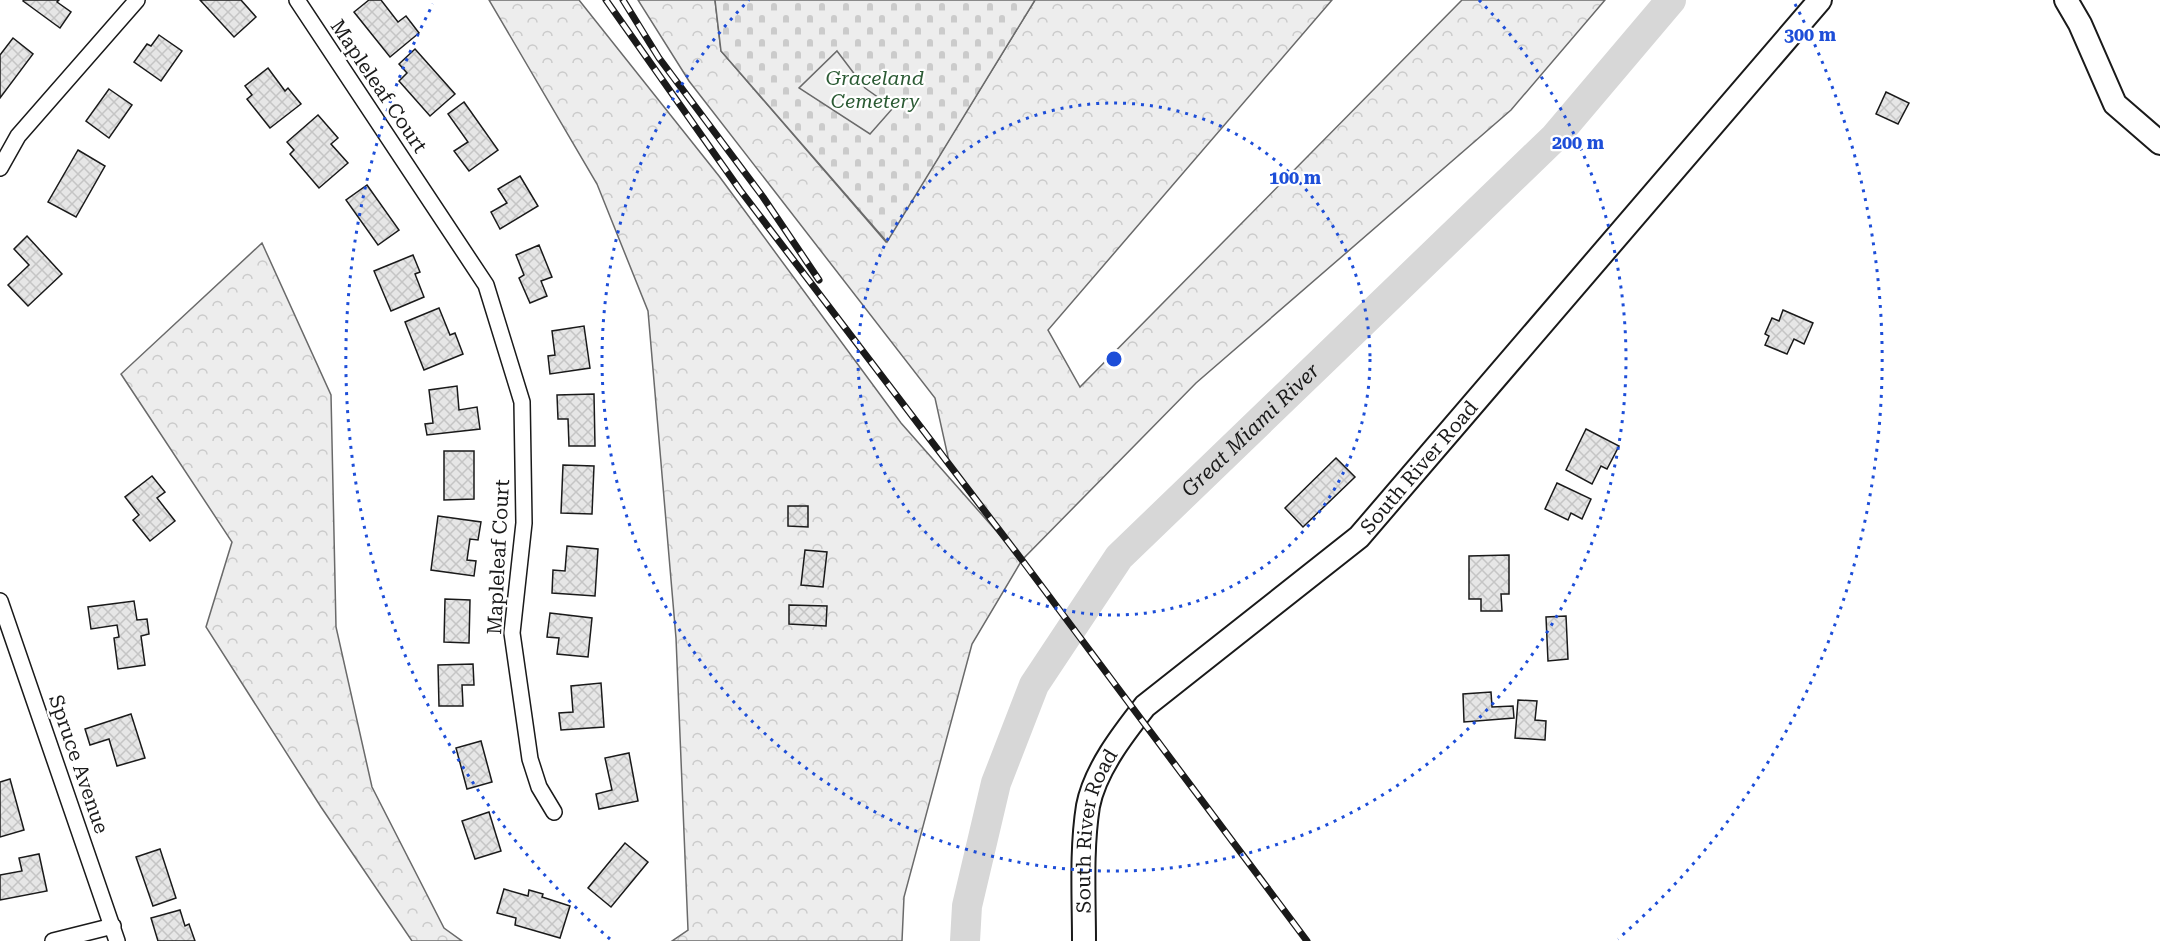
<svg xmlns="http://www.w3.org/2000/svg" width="2160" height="941" viewBox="0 0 2160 941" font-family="'Roboto Serif',serif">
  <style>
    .forest { fill: url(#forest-crowns); stroke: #6a6a6a; stroke-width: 1.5 }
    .cemetery { fill: url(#cemetery-stones); stroke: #6a6a6a; stroke-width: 1.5 }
    .built { fill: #ededed; stroke: #6a6a6a; stroke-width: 1.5 }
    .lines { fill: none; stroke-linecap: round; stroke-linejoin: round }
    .river { stroke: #d7d7d7; stroke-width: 30 }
    .building { fill: url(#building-cross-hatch); stroke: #1a1a1a; stroke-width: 1.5 }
    .street-casing { stroke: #1a1a1a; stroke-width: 18 }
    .secondary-casing { stroke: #1a1a1a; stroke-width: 26 }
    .street { stroke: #fff; stroke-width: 15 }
    .secondary { stroke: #fff; stroke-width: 22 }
    .rail-casing { stroke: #1a1a1a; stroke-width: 7 }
    .rail { stroke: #fff; stroke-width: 4.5; stroke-dasharray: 14; stroke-linecap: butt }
    .ring { fill: none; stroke: #1d4ed8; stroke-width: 3; stroke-dasharray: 3 6 }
    .labels { text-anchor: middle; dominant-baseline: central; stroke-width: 4.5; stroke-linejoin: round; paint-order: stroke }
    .park-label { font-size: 20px; font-style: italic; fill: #2b5a34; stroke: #fff }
    .street-label { font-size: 20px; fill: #1a1a1a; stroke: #fff }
    .water-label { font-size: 21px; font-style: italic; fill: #1a1a1a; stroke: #fff }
    .centre { fill: #1d4ed8; stroke: #fff; stroke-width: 3 }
    .ring-label { font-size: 18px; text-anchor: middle; font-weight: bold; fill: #1d4ed8; stroke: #fff; stroke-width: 4.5; stroke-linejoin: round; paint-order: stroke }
  </style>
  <defs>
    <pattern id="forest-crowns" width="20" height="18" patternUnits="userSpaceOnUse" patternTransform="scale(1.5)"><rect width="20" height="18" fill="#ededed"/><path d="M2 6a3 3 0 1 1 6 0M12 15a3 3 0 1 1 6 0" fill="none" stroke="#cbcbcb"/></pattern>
    <pattern id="cemetery-stones" width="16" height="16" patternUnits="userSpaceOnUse" patternTransform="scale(1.5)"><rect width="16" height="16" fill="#ededed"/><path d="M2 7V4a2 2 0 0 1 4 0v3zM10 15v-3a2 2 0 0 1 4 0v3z" fill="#cbcbcb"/></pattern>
    <pattern id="building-cross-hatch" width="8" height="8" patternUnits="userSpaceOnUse" patternTransform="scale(1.5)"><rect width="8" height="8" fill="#e6e6e6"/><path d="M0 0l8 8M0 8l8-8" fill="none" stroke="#c5c5c5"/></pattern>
  </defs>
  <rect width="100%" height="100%" fill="#fff"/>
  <g class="forest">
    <path d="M489 0H579L719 176 901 423 1014 551 950 466 935 398 689 81 638 0H715L721 51 886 242 1035 0H1332L1048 330 1080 387 1462 0H1605L1511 110 1196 383 1022 560 972 644 904 897 902 941H672L688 930 676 638 648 311 597 184Z"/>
    <path d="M262 243 331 395 336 627 372 787 444 928 462 941H412L321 807 206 627 232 542 121 374Z"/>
  </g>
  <path class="cemetery" d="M715 0H1035L887 242 721 51Z"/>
  <path class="built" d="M837 51 865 88 893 108 870 134 799 88Z"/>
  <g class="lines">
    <path class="river" id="s1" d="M965 941 967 906 996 783 1034 685 1119 557 1555 137 1671 0"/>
  </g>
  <g class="building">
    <path d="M24 0H59L57 2 71 12 60 28 23 1Z"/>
    <path d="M200 0H241L256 17 234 37Z"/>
    <path d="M369 0H381L398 22 406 16 419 33 390 57 354 12Z"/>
    <path d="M159 35 182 51 161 81 134 62 147 44 151 46Z"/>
    <path d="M13 38 33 54 0 98V55Z"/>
    <path d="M415 49 455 94 430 116 399 81 407 73 399 64Z"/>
    <path d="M268 68 285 91 288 88 301 104 270 128 247 99 252 95 245 86Z"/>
    <path d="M109 89 132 105 109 138 86 121Z"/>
    <path d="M1886 92 1909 103 1898 124 1876 114Z"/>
    <path d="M464 102 498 150 469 171 454 151 468 142 448 114Z"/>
    <path d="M318 115 338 138 331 144 348 163 319 188 290 154 294 150 287 142Z"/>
    <path d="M78 150 105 166 76 217 48 202Z"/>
    <path d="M520 176 538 206 500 229 491 212 507 203 498 189Z"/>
    <path d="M367 185 399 230 378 245 346 200Z"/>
    <path d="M27 236 62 274 28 306 8 285 29 265 14 249Z"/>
    <path d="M539 245 552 277 541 281 547 296 530 303 519 278 524 275 516 255Z"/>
    <path d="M413 255 420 272 415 274 424 297 391 311 374 271Z"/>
    <path d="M439 308 450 335 455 333 463 354 424 370 405 322Z"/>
    <path d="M1783 310 1813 323 1804 344 1794 339 1787 354 1765 345 1769 336 1765 334 1772 318 1779 321Z"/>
    <path d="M584 326 590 368 550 374 548 356 555 355 552 331Z"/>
    <path d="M457 386 459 410 477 407 480 429 427 435 425 424 433 423 429 390Z"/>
    <path d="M594 394 595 446H569L568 419H558L557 395Z"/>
    <path d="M1586 429 1619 446 1607 469 1601 466 1592 484 1566 470Z"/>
    <path d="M444 451H474V499L444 500Z"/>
    <path d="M1336 458 1355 477 1303 527 1285 508Z"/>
    <path d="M563 465 594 466 592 514 561 513Z"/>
    <path d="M152 476 165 492 157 498 175 521 150 541 133 520 139 515 125 497Z"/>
    <path d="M1557 483 1591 499 1582 519 1571 513 1568 520 1545 509Z"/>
    <path d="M788 506H808V527L788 526Z"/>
    <path d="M438 516 481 522 478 540 470 539 467 560 476 561 474 576 431 570Z"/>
    <path d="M567 546 598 549 595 596 552 593 553 570 565 571Z"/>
    <path d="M805 550 827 552 823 587 801 585Z"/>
    <path d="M1509 555V594H1501L1502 611H1481V599H1469V556Z"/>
    <path d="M445 599 470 600 469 643 444 642Z"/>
    <path d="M134 601 137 620 147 619 149 634 141 636 145 665 118 669 114 638 119 637 117 625 91 629 88 607Z"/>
    <path d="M789 605 827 606 826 626 789 624Z"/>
    <path d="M550 613 592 618 588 657 557 654 559 638 547 637Z"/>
    <path d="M1566 616 1568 659 1548 661 1546 617Z"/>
    <path d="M473 664 474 685H462L463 706H439L438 665Z"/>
    <path d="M601 683 604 727 561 730 559 713 573 712 571 686Z"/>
    <path d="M1491 692 1492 707 1513 706 1514 718 1464 722 1463 694Z"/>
    <path d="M1518 700 1537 701 1535 720 1546 721 1545 740 1515 738Z"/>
    <path d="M131 714 145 758 117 766 109 739 90 745 85 729Z"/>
    <path d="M481 741 492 782 467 789 456 748Z"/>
    <path d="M629 753 638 801 599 809 596 794 612 790 605 758Z"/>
    <path d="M10 779 24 830 0 837V782Z"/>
    <path d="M489 812 501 851 475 859 462 821Z"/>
    <path d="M625 843 648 862 611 907 588 888Z"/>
    <path d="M160 849 176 898 153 906 136 857Z"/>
    <path d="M39 854 47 891 0 900V875L22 871 19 858Z"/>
    <path d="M504 889 528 896 529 890 543 894 542 897 570 906 560 938 515 925 516 918 497 913Z"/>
    <path d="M180 910 185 926 189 924 195 941H158L151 918Z"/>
  </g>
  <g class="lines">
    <g class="street-casing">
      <g id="street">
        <path d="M297 0 486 285 522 402 524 523 512 633 530 759 539 787 554 812"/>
        <path d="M0 168 18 136 137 0"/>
        <path d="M0 601 117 941"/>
        <path d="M53 941 113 926"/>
      </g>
    </g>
    <g class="secondary-casing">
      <g id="secondary">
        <path d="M2066 0 2080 24 2115 104 2160 143"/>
        <path id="s2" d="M1084 941C1084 897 1081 850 1088 806 1095 770 1123 734 1145 706L1359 537 1820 0"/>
      </g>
    </g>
    <use href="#street" class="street"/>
    <use href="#secondary" class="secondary"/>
    <g class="rail-casing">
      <g id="rail">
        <path d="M606 0 740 190 1022 560 1307 941"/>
        <path d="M623 0 659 58 763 197 819 280"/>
      </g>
    </g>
    <use href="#rail" class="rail"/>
  </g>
  <g class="ring">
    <circle cx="1114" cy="359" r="256"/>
    <path d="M1479 0A512 512 0 1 1 749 0"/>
    <path d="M610 939A768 768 0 0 1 433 4M1795 4A768 768 0 0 1 1618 939"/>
  </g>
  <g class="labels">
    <g class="park-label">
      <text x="875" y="78">Graceland<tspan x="875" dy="23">Cemetery</tspan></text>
    </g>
    <g class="street-label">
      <text transform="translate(379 86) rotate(56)">Mapleleaf Court</text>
      <text stroke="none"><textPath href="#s2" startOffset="616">South River Road</textPath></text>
      <text transform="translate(498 557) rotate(-87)">Mapleleaf Court</text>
      <text transform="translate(79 764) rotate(71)">Spruce Avenue</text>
      <text stroke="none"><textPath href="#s2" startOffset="112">South River Road</textPath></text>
    </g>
    <g class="water-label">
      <text stroke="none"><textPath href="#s1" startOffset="603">Great Miami River</textPath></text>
    </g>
  </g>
  <circle cx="1114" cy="359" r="9" class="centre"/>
  <g class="ring-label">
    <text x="1810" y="41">300 m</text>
    <text x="1578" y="149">200 m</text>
    <text x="1295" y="184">100 m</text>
  </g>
</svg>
